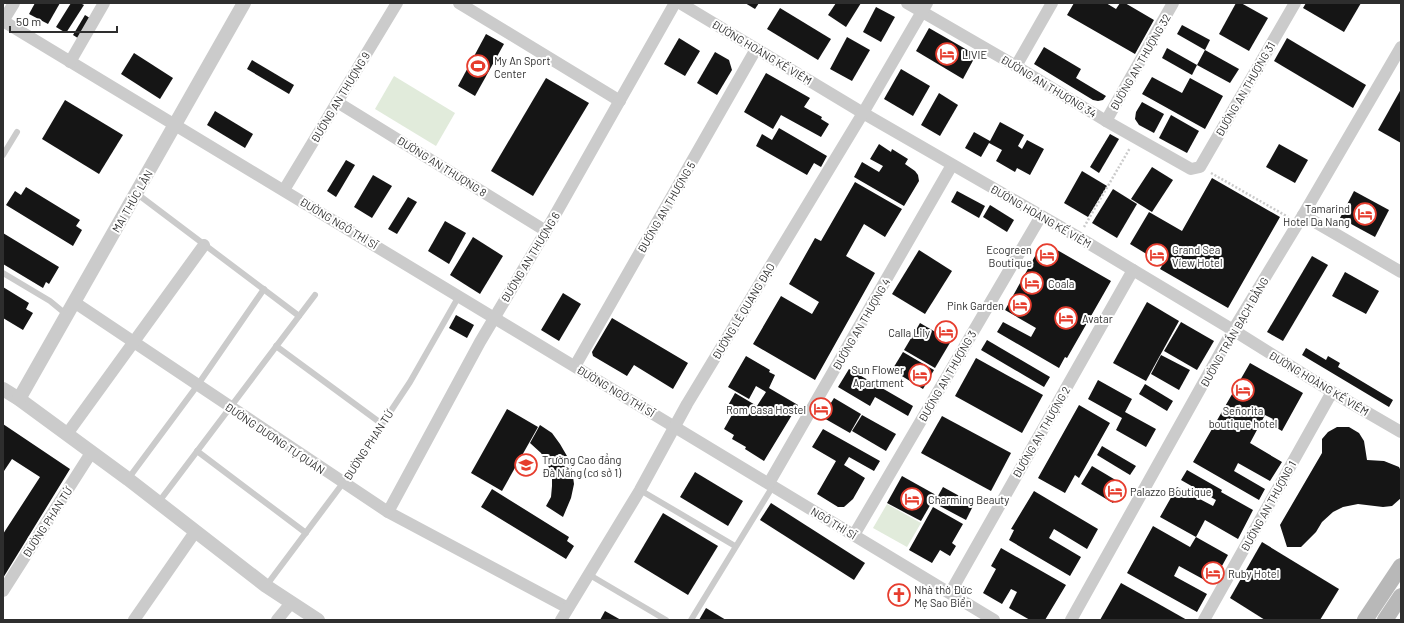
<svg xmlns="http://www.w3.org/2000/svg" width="1404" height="623" viewBox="0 0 1404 623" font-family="Barlow,sans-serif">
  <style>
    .green { fill: #e1ebdb }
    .building { fill: #151515 }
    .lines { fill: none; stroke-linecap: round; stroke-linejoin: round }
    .path { stroke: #cbcbcb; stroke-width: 2.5; stroke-dasharray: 2 2; stroke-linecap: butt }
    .service { stroke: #cbcbcb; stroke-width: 6 }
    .minor { stroke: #cbcbcb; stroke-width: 12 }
    .tertiary { stroke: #cbcbcb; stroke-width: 14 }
    .secondary { stroke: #b8b8b8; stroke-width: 16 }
    .labels { text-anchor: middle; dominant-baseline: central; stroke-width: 4; stroke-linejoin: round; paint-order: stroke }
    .street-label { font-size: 11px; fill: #2e2e2e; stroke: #fff }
    .poi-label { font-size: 11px; fill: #2e2e2e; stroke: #fff; text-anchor: start }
  </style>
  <rect width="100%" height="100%" fill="#fff"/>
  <g class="green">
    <path d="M394 76 455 113 436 146 375 109Z"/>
    <path d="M887 504 921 523 907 547 873 528Z"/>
  </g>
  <g class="building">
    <path d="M35 3H60L48 24 29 14Z"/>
    <path d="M71 3H80L84 5 66 33 56 27Z"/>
    <path d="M745 3H759L755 9Z"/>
    <path d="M836 3H861L846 27 828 15Z"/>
    <path d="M1074 3H1106L1116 9 1120 3H1125L1154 20 1135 54 1067 15Z"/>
    <path d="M1236 3H1241L1268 18 1249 51 1219 34Z"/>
    <path d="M1306 3H1361L1344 32 1303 8Z"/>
    <path d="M876 7 895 17 881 42 863 32Z"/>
    <path d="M780 8 831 39 818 60 767 29Z"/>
    <path d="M85 15 93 20 81 40 73 35Z"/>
    <path d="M1182 25 1210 40 1205 50 1177 34Z"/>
    <path d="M929 28 976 55 963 79 916 51Z"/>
    <path d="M486 34 504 44 475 96 458 86Z"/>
    <path d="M847 37 870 50 852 81 830 69Z"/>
    <path d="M679 38 700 51 685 76 664 64Z"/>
    <path d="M1287 38 1366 85 1353 108 1274 61Z"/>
    <path d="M1044 47 1081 69 1076 78 1106 96 1103 100 1098 101 1093 100 1034 64Z"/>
    <path d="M1167 48 1197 65 1192 75 1162 58Z"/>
    <path d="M1205 50 1239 69 1230 83 1197 65Z"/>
    <path d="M715 52 729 60 732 70 717 95 697 83Z"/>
    <path d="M134 53 173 78 160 99 121 74Z"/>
    <path d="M252 60 294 85 289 94 247 69Z"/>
    <path d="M901 69 930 86 913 116 884 99Z"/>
    <path d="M766 73 810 98 804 107 822 117 821 119 829 124 821 137 781 115 773 129 744 112Z"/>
    <path d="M1152 77 1182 93 1190 78 1223 96 1205 129 1142 94Z"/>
    <path d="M546 78 589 103 533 196 491 171Z"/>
    <path d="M1401 89V143L1378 130Z"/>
    <path d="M939 93 958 105 940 136 921 125Z"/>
    <path d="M65 100 123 135 99 174 42 139Z"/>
    <path d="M1142 102 1164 114 1154 133 1139 125 1135 119 1136 112Z"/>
    <path d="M215 111 253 134 245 148 207 125Z"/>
    <path d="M1171 115 1199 131 1187 153 1159 138Z"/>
    <path d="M1000 122 1024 135 1018 146 1022 149 1027 140 1044 149 1030 175 1017 168 1015 172 996 161 1002 150 989 143 981 157 965 148 974 132 990 141Z"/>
    <path d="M779 128 827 156 821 167 814 163 807 175 756 146 762 134 772 140Z"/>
    <path d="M1110 134 1119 139 1099 173 1090 167Z"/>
    <path d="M879 144 891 152 892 149 908 159 905 164 915 171 918 175 919 181 904 206 854 177 862 162 879 172 883 166 870 159Z"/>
    <path d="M1279 144 1308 160 1295 183 1266 167Z"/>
    <path d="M346 160 355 165 336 197 327 191Z"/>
    <path d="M1152 167 1173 180 1152 212 1131 199Z"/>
    <path d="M1082 171 1107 186 1088 217 1064 203Z"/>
    <path d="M373 175 392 186 372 218 354 207Z"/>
    <path d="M1212 178 1280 217 1228 308 1160 269 1163 264 1130 244 1149 212 1182 231Z"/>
    <path d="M855 182 902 209 885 237 864 224 846 256 875 273 815 380 753 344 781 296 812 314 819 302 789 284 815 238 821 241Z"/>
    <path d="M26 187 80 220 76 226 82 230 73 246 6 205 15 191 21 195Z"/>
    <path d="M1113 189 1137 204 1117 238 1092 223Z"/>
    <path d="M957 191 985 206 979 218 951 202Z"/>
    <path d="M1354 191 1389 210 1375 237 1340 218Z"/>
    <path d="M408 197 417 202 397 234 388 229Z"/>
    <path d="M990 205 1014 220 1007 232 983 217Z"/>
    <path d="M445 221 466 233 449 264 428 251Z"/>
    <path d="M3 233 59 267 49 284 46 282 43 288 3 264Z"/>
    <path d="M473 237 503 256 480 294 450 275Z"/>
    <path d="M1046 247H1052L1111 281 1067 358 1065 357 1059 368 997 332 1003 322 1031 337 1036 328 1005 310 1039 249Z"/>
    <path d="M919 250 952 271 925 314 892 294Z"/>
    <path d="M1312 256 1328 265 1283 341 1267 332Z"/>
    <path d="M1345 272 1379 291 1366 314 1332 296Z"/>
    <path d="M3 287 29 303 26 309 33 313 23 330 3 318Z"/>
    <path d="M563 293 581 304 559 341 541 330Z"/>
    <path d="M1147 302 1179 321 1146 381 1113 363Z"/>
    <path d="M456 315 474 325 467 338 449 328Z"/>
    <path d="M612 318 688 363 673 389 634 365 627 376 593 356 592 352Z"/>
    <path d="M1181 322 1214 341 1197 370 1164 351Z"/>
    <path d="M920 323 951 341 935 368 904 350Z"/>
    <path d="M987 340 1050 377 1044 387 981 350Z"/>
    <path d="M1306 348 1326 360 1328 356 1340 363 1338 367 1393 400 1389 407 1302 355Z"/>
    <path d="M903 352 934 370 923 389 892 370Z"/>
    <path d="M1161 355 1190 370 1179 390 1151 374Z"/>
    <path d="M746 356 770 370 769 372 775 375 769 388 798 405 764 461 745 449 746 447 732 439 734 435 724 429 733 413 726 409 735 393 757 406 766 392 756 386 749 399 728 387Z"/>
    <path d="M976 358 1043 395 1022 433 955 396Z"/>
    <path d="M1250 363 1303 393 1282 431 1270 424 1273 419 1265 415 1250 443 1282 462 1270 481 1238 463 1234 471 1265 489 1259 500 1193 462Z"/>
    <path d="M849 369 913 406 908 416 875 397 870 406 838 387Z"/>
    <path d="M1098 380 1132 399 1125 412 1156 429 1146 447 1116 430 1122 418 1088 399Z"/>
    <path d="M1145 384 1173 401 1167 411 1139 394Z"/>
    <path d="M834 398 861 414 850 433 822 417Z"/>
    <path d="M1079 405 1110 423 1079 478 1075 475 1065 493 1038 478Z"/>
    <path d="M507 409 538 427 502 491 471 473Z"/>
    <path d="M862 415 896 434 886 451 852 431Z"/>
    <path d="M942 416 1011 453 991 491 921 453Z"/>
    <path d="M3 424 70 469 3 578V534L40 477 12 459 4 471 3 470Z"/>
    <path d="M540 425 552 433 560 444 567 456 572 470 574 484 571 498 563 517 546 506 551 497 552 486V475L547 463 541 453 530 443Z"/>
    <path d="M1337 427H1349L1359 433 1364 441 1367 460 1384 461 1399 467 1401 471V498L1392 506 1383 507 1358 504 1343 507 1333 512 1322 522 1316 532 1301 547H1287L1280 525 1322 453V439L1328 432Z"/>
    <path d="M823 429 880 461 874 471 849 457 844 465 865 478 853 499 844 507H838L817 494 836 461 812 447Z"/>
    <path d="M1102 446 1136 466 1130 475 1097 455Z"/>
    <path d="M1092 466 1124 485 1113 503 1081 484Z"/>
    <path d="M1187 470 1222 490 1221 492 1253 510 1238 539 1205 520 1196 537 1160 517 1177 487 1213 506 1216 500 1181 480Z"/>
    <path d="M695 472 743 501 728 526 680 497Z"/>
    <path d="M902 476 936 495 921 521 887 503Z"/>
    <path d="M943 487 974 504 966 520 934 503Z"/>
    <path d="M492 489 569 537 567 541 574 546 566 559 481 507Z"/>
    <path d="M1034 491 1098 529 1087 549 1054 529 1049 538 1081 557 1070 576 1009 540 1014 530 1011 529Z"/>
    <path d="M771 503 865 563 854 580 760 520Z"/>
    <path d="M933 507 963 524 952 543 956 546 950 556 940 550 932 563 909 550Z"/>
    <path d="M663 513 718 546 688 595 634 562Z"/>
    <path d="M1153 526 1190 547 1196 537 1228 555 1212 584 1179 566 1174 576 1207 594 1197 612 1127 573Z"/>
    <path d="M1262 542 1339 589 1320 620H1265L1230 598Z"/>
    <path d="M1001 548 1066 585 1045 620H1030L1009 608 1017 592 1011 589 1002 604 983 593 996 569 991 566Z"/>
    <path d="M1121 583 1157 603 1187 620H1100Z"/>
    <path d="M706 608 726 620H699Z"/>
    <path d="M605 611 621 620H600Z"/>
  </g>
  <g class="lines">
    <g class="path">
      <path d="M1211 173 1288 217"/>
      <path d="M1084 227 1130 148"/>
    </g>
    <g class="service">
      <path d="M3 155 17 132"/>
      <path d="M136 193 299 316"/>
      <path d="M3 273 50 301 67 315"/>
      <path d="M276 346 382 424"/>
      <path d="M197 451 306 533"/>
      <path d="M128 479 197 386 264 289"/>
      <path d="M640 490 735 546"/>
      <path d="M158 503 315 295"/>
      <path d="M588 574 666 620"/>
      <path d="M266 586 343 483 410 382 459 296"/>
      <path d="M691 620 773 486"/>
    </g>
    <g class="minor">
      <path d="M459 3 620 101"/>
      <path d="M680 3 863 113 1078 237 1233 330 1332 392 1401 432"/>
      <path d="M907 3 1016 66 1106 121 1191 169 1200 167 1295 3"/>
      <path d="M3 21 994 620"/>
      <path d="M3 21 14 3"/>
      <path d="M70 62 104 3"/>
      <path d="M1016 66 1052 3"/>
      <path d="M337 102 546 231"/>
      <path d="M1106 121 1173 3"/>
      <path d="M284 190 397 3"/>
      <path d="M1303 215 1401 272"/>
      <path d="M74 302 388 512 568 608"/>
      <path d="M575 366 756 49"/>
      <path d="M67 434 204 245"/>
      <path d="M769 483 952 165"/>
      <path d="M388 512 480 342 546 231 675 3"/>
      <path d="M854 535 1041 216"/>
      <path d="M3 591 91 453"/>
      <path d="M950 593 1133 270"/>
      <path d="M134 620 195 532"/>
      <path d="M277 620 291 603"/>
      <path d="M561 620 640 490 687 404 863 113 927 3"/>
      <path d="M1071 620 1233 330 1303 215 1401 47"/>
      <path d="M1204 620 1332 392"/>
    </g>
    <g class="tertiary">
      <path d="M3 389 19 399 128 479 266 586 318 620"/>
      <path d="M19 399 244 3"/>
    </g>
    <g class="secondary">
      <path d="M1365 620 1401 566"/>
      <path d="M1385 620 1401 596"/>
    </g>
  </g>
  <defs>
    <g id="hotel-ring" transform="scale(1.15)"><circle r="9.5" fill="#fff" stroke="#e63d2e" stroke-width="1.5"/><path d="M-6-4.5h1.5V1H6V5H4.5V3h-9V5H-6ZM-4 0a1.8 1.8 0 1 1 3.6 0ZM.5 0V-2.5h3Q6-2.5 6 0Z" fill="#e63d2e"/></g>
    <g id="stadium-ring" transform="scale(1.15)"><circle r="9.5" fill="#fff" stroke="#e63d2e" stroke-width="1.5"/><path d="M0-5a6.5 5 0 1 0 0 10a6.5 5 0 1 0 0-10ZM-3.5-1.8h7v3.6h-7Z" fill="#e63d2e"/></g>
    <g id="university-ring" transform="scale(1.15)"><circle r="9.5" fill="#fff" stroke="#e63d2e" stroke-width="1.5"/><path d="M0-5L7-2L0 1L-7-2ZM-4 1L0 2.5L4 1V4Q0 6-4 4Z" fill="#e63d2e"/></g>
    <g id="church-ring" transform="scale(1.15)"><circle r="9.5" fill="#fff" stroke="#e63d2e" stroke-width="1.5"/><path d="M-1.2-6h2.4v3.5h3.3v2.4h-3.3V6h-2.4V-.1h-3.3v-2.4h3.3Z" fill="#e63d2e"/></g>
  </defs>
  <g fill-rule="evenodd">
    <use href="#hotel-ring" x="947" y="54"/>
    <use href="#stadium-ring" x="478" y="66"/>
    <use href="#hotel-ring" x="1365" y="214"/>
    <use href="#hotel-ring" x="1047" y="255"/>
    <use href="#hotel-ring" x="1157" y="255"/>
    <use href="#hotel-ring" x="1032" y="283"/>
    <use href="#hotel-ring" x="1020" y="305"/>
    <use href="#hotel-ring" x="1066" y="318"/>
    <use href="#hotel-ring" x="946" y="332"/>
    <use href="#hotel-ring" x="920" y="375"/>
    <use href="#hotel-ring" x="1243" y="390"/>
    <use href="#hotel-ring" x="821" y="409"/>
    <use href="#university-ring" x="526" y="465"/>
    <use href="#hotel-ring" x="1115" y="491"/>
    <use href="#hotel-ring" x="912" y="499"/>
    <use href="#hotel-ring" x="1213" y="573"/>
    <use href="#church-ring" x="899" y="595"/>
  </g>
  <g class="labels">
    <g class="street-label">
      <text transform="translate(762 52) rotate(31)">ĐƯỜNG HOÀNG KẾ VIÊM</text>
      <text transform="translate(1140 62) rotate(-60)">ĐƯỜNG AN THƯỢNG 32</text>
      <text transform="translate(1049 86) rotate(31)">ĐƯỜNG AN THƯỢNG 34</text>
      <text transform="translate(1245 89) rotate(-60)">ĐƯỜNG AN THƯỢNG 31</text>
      <text transform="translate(340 97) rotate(-59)">ĐƯỜNG AN THƯỢNG 9</text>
      <text transform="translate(442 166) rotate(32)">ĐƯỜNG AN THƯỢNG 8</text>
      <text transform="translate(132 201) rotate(-60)">MAI THÚC LÂN</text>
      <text transform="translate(666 207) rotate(-60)">ĐƯỜNG AN THƯỢNG 5</text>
      <text transform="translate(1041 216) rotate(30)">ĐƯỜNG HOÀNG KẾ VIÊM</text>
      <text transform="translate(339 223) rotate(31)">ĐƯỜNG NGÔ THÌ SĨ</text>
      <text transform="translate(530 257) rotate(-59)">ĐƯỜNG AN THƯỢNG 6</text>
      <text transform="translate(743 311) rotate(-59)">ĐƯỜNG LÊ QUANG ĐẠO</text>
      <text transform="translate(861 324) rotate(-60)">ĐƯỜNG AN THƯỢNG 4</text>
      <text transform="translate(1234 332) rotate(-60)">ĐƯỜNG TRẦN BẠCH ĐẰNG</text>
      <text transform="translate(947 376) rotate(-60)">ĐƯỜNG AN THƯỢNG 3</text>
      <text transform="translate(1319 383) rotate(31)">ĐƯỜNG HOÀNG KẾ VIÊM</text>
      <text transform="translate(616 391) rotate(31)">ĐƯỜNG NGÔ THÌ SĨ</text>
      <text transform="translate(1041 432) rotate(-60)">ĐƯỜNG AN THƯỢNG 2</text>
      <text transform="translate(275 438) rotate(34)">ĐƯỜNG DƯƠNG TỰ QUÁN</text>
      <text transform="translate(368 445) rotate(-57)">ĐƯỜNG PHAN TỨ</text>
      <text transform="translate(1268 506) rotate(-61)">ĐƯỜNG AN THƯỢNG 1</text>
      <text transform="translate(47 522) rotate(-57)">ĐƯỜNG PHAN TỨ</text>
      <text transform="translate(834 523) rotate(31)">NGÔ THÌ SĨ</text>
    </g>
    <g class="poi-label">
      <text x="962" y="54">LIVIE</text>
      <text x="494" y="60">My An Sport<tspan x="494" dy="13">Center</tspan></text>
      <text x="1350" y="208" text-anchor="end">Tamarind<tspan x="1350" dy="13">Hotel Da Nang</tspan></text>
      <text x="1032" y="249" text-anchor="end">Ecogreen<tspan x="1032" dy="13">Boutique</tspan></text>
      <text x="1172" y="249">Grand Sea<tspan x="1172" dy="13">View Hotel</tspan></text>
      <text x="1048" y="283">Coala</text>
      <text x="1004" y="305" text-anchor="end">Pink Garden</text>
      <text x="1082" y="318">Avatar</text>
      <text x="930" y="332" text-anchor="end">Calla Lily</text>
      <text x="904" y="369" text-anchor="end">Sun Flower<tspan x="904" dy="13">Apartment</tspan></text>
      <text x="806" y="409" text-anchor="end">Rom Casa Hostel</text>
      <text x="1243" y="410" text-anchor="middle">Señorita<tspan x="1243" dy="13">boutique hotel</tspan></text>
      <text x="542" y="459">Trường Cao đẳng<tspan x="542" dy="13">Đà Nẵng (cơ sở 1)</tspan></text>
      <text x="1130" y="491">Palazzo Boutique</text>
      <text x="928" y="499">Charming Beauty</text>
      <text x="1228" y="573">Ruby Hotel</text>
      <text x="914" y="589">Nhà thờ Đức<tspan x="914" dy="13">Mẹ Sao Biển</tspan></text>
    </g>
  </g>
  <rect width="1404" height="623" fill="none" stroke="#2e2e2e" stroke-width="8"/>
  <path d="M10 26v6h107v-6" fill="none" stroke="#2e2e2e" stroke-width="2"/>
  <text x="16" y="26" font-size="12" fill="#2e2e2e" stroke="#ffffff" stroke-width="3" paint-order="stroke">50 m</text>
</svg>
